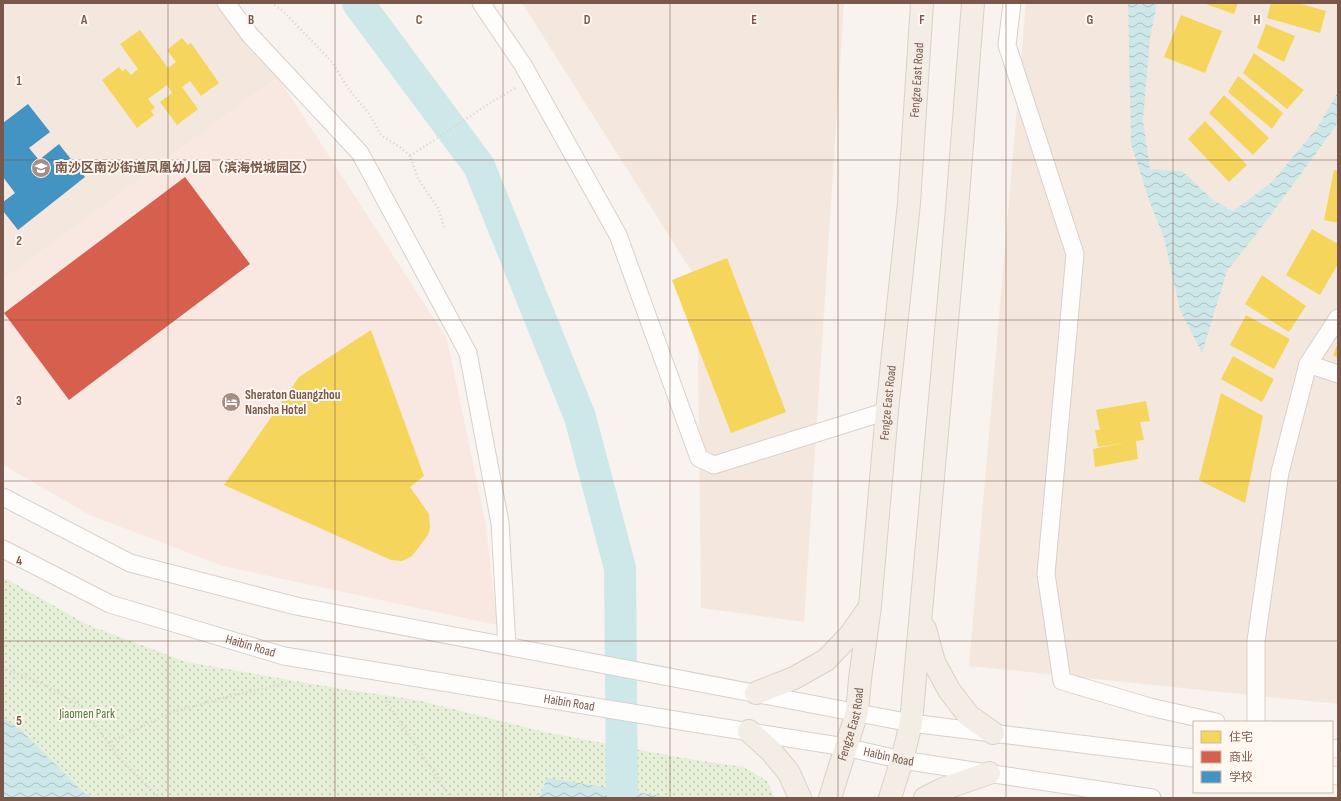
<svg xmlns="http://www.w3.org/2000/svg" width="1341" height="801" viewBox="0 0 1341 801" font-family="'Sofia Sans Condensed','Noto Sans SC',sans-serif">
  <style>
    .residential { fill: #f4e8de }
    .commercial { fill: #f8e8e1 }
    .park { fill: url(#park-dots) }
    .water { fill: url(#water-waves) }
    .homes { fill: #f6d55c }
    .shops { fill: #d6604d }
    .schools { fill: #4393c3 }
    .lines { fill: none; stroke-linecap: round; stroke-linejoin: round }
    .river { stroke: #cee8ea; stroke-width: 32 }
    .minor-casing { stroke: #d8d0cb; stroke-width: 19 }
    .major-casing { stroke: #dad0ca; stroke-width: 24 }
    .path { stroke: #dbd2cf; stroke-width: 2.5; stroke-dasharray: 1 3; stroke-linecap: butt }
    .minor { stroke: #fefdfc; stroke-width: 17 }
    .major { stroke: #f3ede6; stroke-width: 22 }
    .grid { fill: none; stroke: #79584b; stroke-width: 1; stroke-opacity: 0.55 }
    .labels { text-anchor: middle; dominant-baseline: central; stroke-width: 4; stroke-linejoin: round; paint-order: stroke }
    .street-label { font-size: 13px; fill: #79584b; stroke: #fff8f0 }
    .poi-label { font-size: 13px; font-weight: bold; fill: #79584b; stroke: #fff8f0; text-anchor: start }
    .park-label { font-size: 13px; fill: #547940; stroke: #fff8f0 }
    .grid-label { font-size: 13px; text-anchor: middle; font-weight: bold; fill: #79584b; stroke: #fff8f0; stroke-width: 4; stroke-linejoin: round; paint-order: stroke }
  </style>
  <defs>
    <pattern id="park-dots" width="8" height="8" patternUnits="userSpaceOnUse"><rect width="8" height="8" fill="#e6efd8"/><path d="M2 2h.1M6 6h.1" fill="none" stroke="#bfc4b1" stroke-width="1.8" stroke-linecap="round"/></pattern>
    <pattern id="water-waves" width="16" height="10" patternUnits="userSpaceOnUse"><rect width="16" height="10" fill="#cee8ea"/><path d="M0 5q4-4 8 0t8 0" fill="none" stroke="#acbfc0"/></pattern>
  </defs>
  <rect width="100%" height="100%" fill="#f8f3ee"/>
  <g class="residential">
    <path d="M3 3H224L278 77 3 280Z"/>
    <path d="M522 3H844L804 622 701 608 697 280Z"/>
    <path d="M1026 3H1338V704L969 666Z"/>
  </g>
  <path class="commercial" d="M278 77 447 339 486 525 497 625 223 566 90 515 3 465V280Z"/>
  <path class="park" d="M3 577 86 624 186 662 342 689 417 700 549 733 689 759 744 767 767 781 775 798H3Z"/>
  <g class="water">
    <path d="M1128 3H1157L1150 38 1143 120 1150 169 1182 171 1213 200 1233 211 1272 182 1317 128 1338 92V123L1268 219 1227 271 1202 353 1180 310 1164 238 1150 203 1131 144Z"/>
    <path d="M3 718 20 729 84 793 92 798H3Z"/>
    <path d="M547 778 674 798H539Z"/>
  </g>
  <g class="homes">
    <path d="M1203 3H1238L1234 14Z"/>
    <path d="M1271 3H1298L1326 11 1320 33 1267 18Z"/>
    <path d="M1181 15 1222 31 1205 73 1164 57Z"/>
    <path d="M1266 24 1295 36 1284 62 1257 48Z"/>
    <path d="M140 30 168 68 176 62 167 50 182 38 188 45 191 43 219 83 201 96 190 81 182 87 198 109 177 125 160 102 172 93 167 85 148 99 155 108 151 111 154 115 137 128 102 80 119 67 122 71 126 69 131 75 138 69 120 44Z"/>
    <path d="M1254 53 1304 90 1287 109 1243 73Z"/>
    <path d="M1238 76 1283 113 1272 129 1228 92Z"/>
    <path d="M1224 95 1269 138 1253 155 1209 113Z"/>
    <path d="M1205 121 1247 165 1229 182 1188 139Z"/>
    <path d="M1334 170 1338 171V223L1324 220Z"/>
    <path d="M1312 229 1338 244V264L1320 295 1286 275Z"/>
    <path d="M727 258 786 412 731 433 672 280Z"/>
    <path d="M1262 275 1306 306 1289 332 1245 304Z"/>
    <path d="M1246 315 1290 339 1274 369 1230 345Z"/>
    <path d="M371 330 424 476 410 487 429 514 430 528 428 535 412 556 402 561 391 560 224 485 299 377Z"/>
    <path d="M1338 342V357L1333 356Z"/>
    <path d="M1233 356 1274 379 1262 402 1221 379Z"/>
    <path d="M1221 393 1263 416 1245 503 1199 480Z"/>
    <path d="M1146 401 1150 421 1140 422 1144 440 1136 441 1138 459 1095 467 1093 449 1123 443 1098 447 1095 430H1100L1096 410Z"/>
  </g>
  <path class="shops" d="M185 177 250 264 69 400 4 313Z"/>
  <path class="schools" d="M28 104 50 132 29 148 39 160 59 144 85 177 18 230 3 211V202L15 193 3 177V123Z"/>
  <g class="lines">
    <path class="river" d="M358 3 479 166 580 417 620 568 622 790"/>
    <g class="minor-casing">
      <g id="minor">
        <path d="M226 3 250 35 360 153 468 353 500 523 507 646"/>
        <path d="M481 3 523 65 618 235 699 458 714 465 887 411"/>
        <path d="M1012 3 1007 45 1075 254 1046 574 1062 681 1150 707 1216 722"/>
        <path d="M1308 364 1338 374"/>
        <path d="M3 497 130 563 296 606 911 723 1194 758"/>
        <path id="s1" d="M3 549 110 604 284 656 687 722 845 747 902 760 1152 798"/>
        <path d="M1256 722V641L1280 472 1308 364 1338 318"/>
        <path d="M1332 748 1338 749"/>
        <path d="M1332 775 1338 776"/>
      </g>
    </g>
    <g class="major-casing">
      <g id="major">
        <path d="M925 629 934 662 949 690 969 716 993 733"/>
        <path d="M756 693 794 678 826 660 850 635 867 611"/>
        <path d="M749 731 771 751 789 773 800 798"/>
        <path id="s2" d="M830 798 857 712 860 679 870 606 887 411 909 203 922 3"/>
        <path d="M890 798 902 760 911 723 957 209 973 3"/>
        <path d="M925 798 943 789 989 773"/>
      </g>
    </g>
    <g class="path">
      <path d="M271 3 282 10 332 62 348 88 370 115 381 135 401 148 410 156 418 179 438 208 445 230"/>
      <path d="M410 156 490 103 517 87"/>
      <path d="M3 668 49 687 82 707 120 759 160 798"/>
      <path d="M386 701 451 798"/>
      <path d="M108 743 170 713 226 697 287 683"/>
    </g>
    <use href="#minor" class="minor"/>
    <use href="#major" class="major"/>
  </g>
  <path class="grid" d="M168 3V798M335 3V798M503 3V798M670 3V798M838 3V798M1006 3V798M1173 3V798M3 160H1338M3 320H1338M3 481H1338M3 641H1338"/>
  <defs>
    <g id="school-disc" transform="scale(1)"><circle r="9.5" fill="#a58e84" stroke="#fff8f0"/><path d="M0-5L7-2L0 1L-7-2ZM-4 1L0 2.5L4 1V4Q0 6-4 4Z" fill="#fff"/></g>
    <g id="hotel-disc" transform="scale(1)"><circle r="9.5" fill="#a58e84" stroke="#fff8f0"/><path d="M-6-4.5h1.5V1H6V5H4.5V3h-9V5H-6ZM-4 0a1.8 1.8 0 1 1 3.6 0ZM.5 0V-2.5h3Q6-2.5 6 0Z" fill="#fff"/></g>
  </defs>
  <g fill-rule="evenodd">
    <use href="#school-disc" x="41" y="168"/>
    <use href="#hotel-disc" x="231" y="402"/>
  </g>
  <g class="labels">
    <g class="street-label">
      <text stroke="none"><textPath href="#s2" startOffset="725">Fengze East Road</textPath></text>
      <text stroke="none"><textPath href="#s2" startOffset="401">Fengze East Road</textPath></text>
      <text stroke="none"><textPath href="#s1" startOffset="267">Haibin Road</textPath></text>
      <text stroke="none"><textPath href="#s1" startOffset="591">Haibin Road</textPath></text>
      <text stroke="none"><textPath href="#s2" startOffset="77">Fengze East Road</textPath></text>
      <text stroke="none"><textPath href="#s1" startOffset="915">Haibin Road</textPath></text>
    </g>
    <g class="poi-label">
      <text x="55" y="168">南沙区南沙街道凤凰幼儿园（滨海悦城园区）</text>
      <text x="245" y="395">Sheraton Guangzhou<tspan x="245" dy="15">Nansha Hotel</tspan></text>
    </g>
    <g class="park-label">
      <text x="87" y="714">Jiaomen Park</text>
    </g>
  </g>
  <g class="grid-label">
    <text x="84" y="24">A</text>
    <text x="251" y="24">B</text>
    <text x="419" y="24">C</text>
    <text x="587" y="24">D</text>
    <text x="754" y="24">E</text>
    <text x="922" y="24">F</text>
    <text x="1090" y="24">G</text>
    <text x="1257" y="24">H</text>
    <text x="19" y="85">1</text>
    <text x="19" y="245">2</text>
    <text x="19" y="405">3</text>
    <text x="19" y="565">4</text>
    <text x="19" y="725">5</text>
  </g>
  <rect width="1341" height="801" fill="none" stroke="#79584b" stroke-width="8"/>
  <rect x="1193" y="721" width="140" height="72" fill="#fff8f0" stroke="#c9b8ae"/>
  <rect x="1201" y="731" width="20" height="12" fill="#f6d55c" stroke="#c9b8ae"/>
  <text x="1229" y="741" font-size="12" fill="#79584b">住宅</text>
  <rect x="1201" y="751" width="20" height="12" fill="#d6604d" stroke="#c9b8ae"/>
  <text x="1229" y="761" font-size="12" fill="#79584b">商业</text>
  <rect x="1201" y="771" width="20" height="12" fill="#4393c3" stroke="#c9b8ae"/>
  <text x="1229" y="781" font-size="12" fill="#79584b">学校</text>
</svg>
